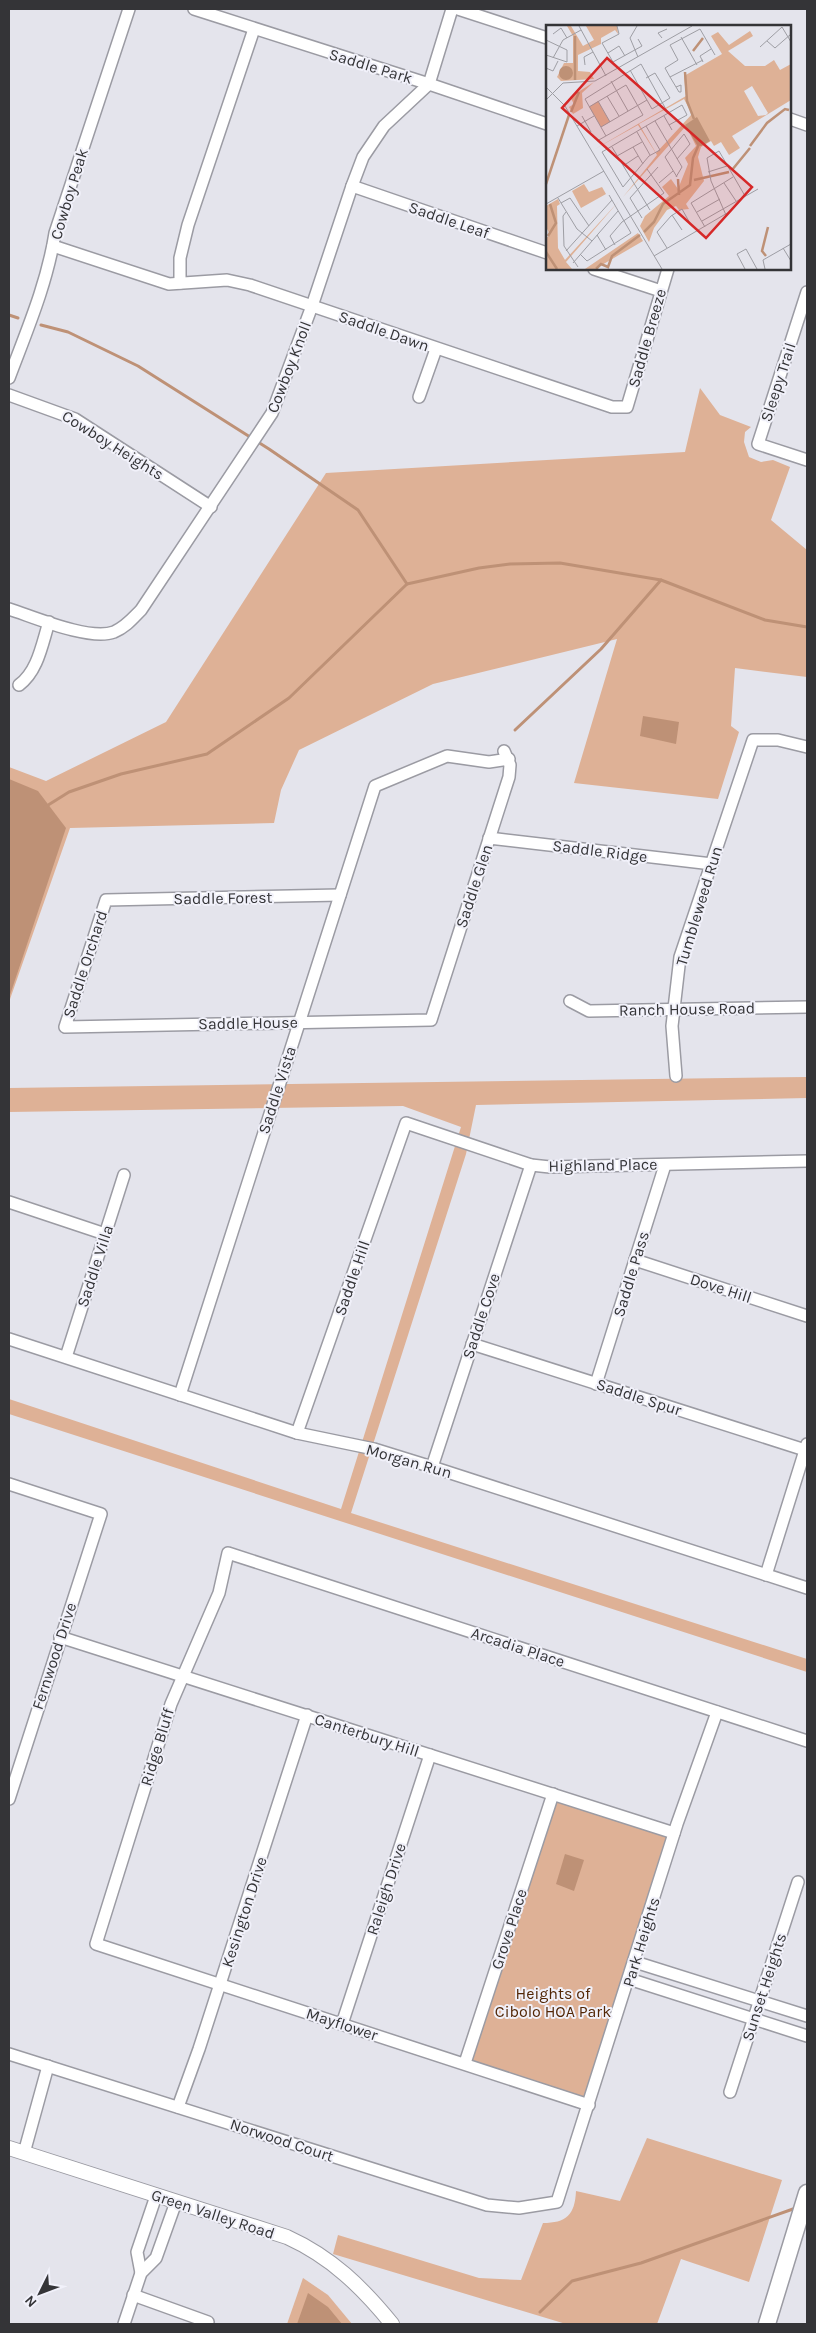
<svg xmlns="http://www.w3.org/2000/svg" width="816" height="2333" viewBox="0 0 816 2333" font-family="Karla,sans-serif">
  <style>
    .green { fill: #deb196 }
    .water { fill: #be9176 }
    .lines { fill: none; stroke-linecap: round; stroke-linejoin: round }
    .stream { stroke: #be9176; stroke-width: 3 }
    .minor-casing { stroke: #9b9ba3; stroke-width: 14 }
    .tertiary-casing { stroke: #9b9ba3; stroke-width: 16 }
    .secondary-casing { stroke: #9b9ba3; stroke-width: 19 }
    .minor { stroke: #fff; stroke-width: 11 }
    .tertiary { stroke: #fff; stroke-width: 14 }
    .secondary { stroke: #fff; stroke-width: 16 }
    .labels { text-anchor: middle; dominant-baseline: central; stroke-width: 4; stroke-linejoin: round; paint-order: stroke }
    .street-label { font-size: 16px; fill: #343437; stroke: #f1f1fa }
    .park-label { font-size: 16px; fill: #522605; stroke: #f1f1fa }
    .inset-river { fill: none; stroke: #be9176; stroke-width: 2.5 }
    .inset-road { fill: none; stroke: #9e9ea4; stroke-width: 1 }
    .view { fill: #d62828; fill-opacity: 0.15; stroke: #d62828; stroke-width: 2.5 }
    .inset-edge { fill: none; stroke: #343437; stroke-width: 2.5 }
  </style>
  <rect width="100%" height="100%" fill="#e4e4ec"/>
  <g class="green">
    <path d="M700 388 720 415 751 427 745 432 744 442 749 457 761 462 773 460 790 467 771 520 807 550V677L735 668 731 726 739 732 718 799 574 783 617 639 433 684 299 750 281 790 274 823 70 828 9 1002V767L46 781 166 722 326 473 685 452Z"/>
    <path d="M807 1077V1098L476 1105 466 1154 351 1513 807 1659V1672L9 1414V1399L341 1509 461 1127 403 1106 9 1112V1088Z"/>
    <path d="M553 1794 674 1833 589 2105 465 2063Z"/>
    <path d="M647 2138 782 2180 749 2282 681 2259 657 2324H566L333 2254 338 2235 479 2278 521 2280 543 2223C566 2223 575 2215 576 2191L620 2201Z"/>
    <path d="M303 2278 328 2295 352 2324H287Z"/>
  </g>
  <g class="water">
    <path d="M643 716 679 722 676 744 640 736Z"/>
    <path d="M9 779 38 791 66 828 9 998Z"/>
    <path d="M565 1854 584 1860 574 1891 556 1884Z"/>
    <path d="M308 2293 328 2307 342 2324H297Z"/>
  </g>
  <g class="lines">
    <g class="stream">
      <path d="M9 315 18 318"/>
      <path d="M41 325 68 332 138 366 269 449 358 510 407 584"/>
      <path d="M515 730 601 649 661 580"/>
      <path d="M45 807 69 792 121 774 207 754 289 698 407 584 479 568 510 564 560 563 661 580 765 620 807 627"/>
      <path d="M540 2312 572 2281 641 2263 793 2209"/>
    </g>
    <g class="minor-casing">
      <g id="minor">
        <path d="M194 9 429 84 547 124"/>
        <path d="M458 9 547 38"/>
        <path d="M790 119 807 125"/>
        <path d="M352 186 547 253"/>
        <path d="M53 246 169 284 227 280 250 285 612 407H627L668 269"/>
        <path d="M594 269 661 291"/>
        <path d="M180 283V258L188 225 254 29"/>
        <path d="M807 292 758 444 807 460"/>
        <path d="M9 378C27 330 47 284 55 233L129 9"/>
        <path d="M9 395 75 419 211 507"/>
        <path d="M419 397 436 349"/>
        <path d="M9 609C34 617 89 641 114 632 126 627 133 618 141 610L272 413 312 306 352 186 363 157 384 126 429 84 452 9"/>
        <path d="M19 685C38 671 42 644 49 622"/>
        <path d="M489 838 712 864"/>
        <path d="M340 895 106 900 65 1027 431 1020 509 777 510 765 504 751"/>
        <path d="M570 1001 589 1011 807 1007"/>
        <path d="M676 1076 672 1026 680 957 753 740H778L807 747"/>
        <path d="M9 1202 105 1234"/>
        <path d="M635 1260 807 1316"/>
        <path d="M9 1339 297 1433 374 1449 432 1467 807 1588"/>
        <path d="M472 1344 805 1450"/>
        <path d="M66 1357 124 1175"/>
        <path d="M596 1384 665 1165"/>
        <path d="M180 1395 375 786 447 756 489 762 509 759"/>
        <path d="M297 1433 406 1123 531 1165 550 1167 807 1161"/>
        <path d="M432 1467 531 1165"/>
        <path d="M9 1484 101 1514 9 1799"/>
        <path d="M766 1575 807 1444"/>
        <path d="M60 1637 674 1833"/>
        <path d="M635 1962 807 2016"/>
        <path d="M629 1979 807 2036"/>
        <path d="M342 2024 430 1755"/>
        <path d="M9 2054 487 2205 519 2208 557 2202 677 1824 717 1712"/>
        <path d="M465 2063 553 1794"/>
        <path d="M730 2092 798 1882"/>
        <path d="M589 2105 96 1944 171 1704 219 1593 228 1553 807 1741"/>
        <path d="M178 2107 199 2049 307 1715"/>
        <path d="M24 2153 48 2066"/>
        <path d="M141 2273 137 2252 156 2196"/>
        <path d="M133 2295 208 2322"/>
        <path d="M124 2324 141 2273 156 2258 176 2202"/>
      </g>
    </g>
    <g class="tertiary-casing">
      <path id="tertiary" d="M9 2148 287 2237C331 2257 362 2287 392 2324"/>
    </g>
    <g class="secondary-casing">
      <path id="secondary" d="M767 2324 807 2193"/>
    </g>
    <use href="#minor" class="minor"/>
    <use href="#tertiary" class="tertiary"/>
    <use href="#secondary" class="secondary"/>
  </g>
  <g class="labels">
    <g class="street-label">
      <text transform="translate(371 66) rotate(17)">Saddle Park</text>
      <text transform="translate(69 194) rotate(-73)">Cowboy Peak</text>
      <text transform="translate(449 220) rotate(19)">Saddle Leaf</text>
      <text transform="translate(384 331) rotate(19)">Saddle Dawn</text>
      <text transform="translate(647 338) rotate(-74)">Saddle Breeze</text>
      <text transform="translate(289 367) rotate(-69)">Cowboy Knoll</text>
      <text transform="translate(778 382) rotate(-72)">Sleepy Trail</text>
      <text transform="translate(113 445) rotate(32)">Cowboy Heights</text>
      <text transform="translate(600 851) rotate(7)">Saddle Ridge</text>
      <text transform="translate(474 886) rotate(-72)">Saddle Glen</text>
      <text transform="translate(223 898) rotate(-1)">Saddle Forest</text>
      <text transform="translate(699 906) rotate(-73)">Tumbleweed Run</text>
      <text transform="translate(85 964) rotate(-72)">Saddle Orchard</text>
      <text transform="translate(687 1009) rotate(-1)">Ranch House Road</text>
      <text transform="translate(248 1023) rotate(-1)">Saddle House</text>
      <text transform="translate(277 1090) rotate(-72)">Saddle Vista</text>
      <text transform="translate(603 1165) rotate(-1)">Highland Place</text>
      <text transform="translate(95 1266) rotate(-72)">Saddle Villa</text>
      <text transform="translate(631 1274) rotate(-73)">Saddle Pass</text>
      <text transform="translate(352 1278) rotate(-71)">Saddle Hill</text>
      <text transform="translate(721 1288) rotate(18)">Dove Hill</text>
      <text transform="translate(481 1316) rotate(-72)">Saddle Cove</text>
      <text transform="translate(639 1397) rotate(18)">Saddle Spur</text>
      <text transform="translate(409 1461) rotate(16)">Morgan Run</text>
      <text transform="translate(518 1647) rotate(18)">Arcadia Place</text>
      <text transform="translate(54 1656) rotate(-72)">Fernwood Drive</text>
      <text transform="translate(367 1735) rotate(18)">Canterbury Hill</text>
      <text transform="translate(157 1747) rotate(-73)">Ridge Bluff</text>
      <text transform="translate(386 1889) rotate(-72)">Raleigh Drive</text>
      <text transform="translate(244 1912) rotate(-72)">Kesington Drive</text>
      <text transform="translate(509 1929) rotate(-72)">Grove Place</text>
      <text transform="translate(641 1942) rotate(-73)">Park Heights</text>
      <text transform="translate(764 1987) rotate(-72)">Sunset Heights</text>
      <text transform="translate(342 2024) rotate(18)">Mayflower</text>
      <text transform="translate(282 2140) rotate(18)">Norwood Court</text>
      <text transform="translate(213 2214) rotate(18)">Green Valley Road</text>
    </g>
    <g class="park-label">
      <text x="553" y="1993">Heights of<tspan x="553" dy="18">Cibolo HOA Park</tspan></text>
    </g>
  </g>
  <g transform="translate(546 25)">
    <rect width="245" height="245" fill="#e4e4ec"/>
    <path d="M21 1H25L37 21 48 15 40 1H71L72 9 69 5 55 13V19L32 30V46L44 47 48 54 15 56 11 52 18 38H27V11ZM204 6 207 11 182 26 199 41H219L228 35 234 45 245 39V75L186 111 194 123 183 130 175 117 168 121 165 116 155 122 152 132 158 156 140 179 143 184 133 185 130 181 121 185 108 203 103 217 94 201 99 191 123 171 116 162 125 154 132 164 142 139 139 133 150 121 140 101 77 172 111 130 92 100 49 124 140 71 138 51 176 29 165 11 172 7 183 20ZM206 61 222 88 220 90 212 91 198 66ZM138 74 146 89 110 128 93 99ZM48 57 36 68 37 83 27 89 23 82 28 79 24 72ZM52 76 64 97 55 102 43 82ZM38 159 43 167 56 162 60 169 35 183 26 166ZM12 174 14 179 11 181 12 223 19 235 73 176 20 237 26 244H0V213L4 210 0 202V181ZM92 208 97 216 49 244H39Z" fill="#deb196" fill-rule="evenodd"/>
    <path d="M13 48a7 7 0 1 1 14 0a7 7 0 1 1-14 0ZM151 92 164 116 155 121 151 120 139 100Z" fill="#be9176"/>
    <path class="inset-river" d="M29 11V55M147 26 157 13M139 47 141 76 148 94M25 87 33 67M204 121 221 98 239 84 243 85M186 145 204 123M132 154 133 170M148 155 183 147M0 159 23 90M98 207 108 197 117 179 144 160 147 133 153 119M2 211 10 198 4 179M0 227 11 244M220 231 216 226 222 202M50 244 55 239 62 242 66 231 94 210"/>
    <path class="inset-road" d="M33 1 60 51M71 1 73 9 56 18 67 37 96 21 92 14M91 1 84 13 92 32M7 9 15 3 21 13M135 12 151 40M116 13 112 8 121 4M0 15 21 25V37L0 30M221 16 229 23 245 9M214 22 236 2 245 17M62 28 73 21 79 31M7 33 17 15 35 5M157 37 154 31 165 24M39 40 38 32 47 27M0 43 7 46 12 36M84 45 106 84 124 73 109 48 100 53M124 52 157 35M65 56 82 86M0 62 19 81 116 244M130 62 135 60V67H133L124 52 119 43 132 35 124 20 154 4 169 30M61 71 73 91M0 75 17 58 49 56 146 1M52 76 64 97M43 82 80 60 97 90 51 116M36 91 45 107M118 91 126 105M109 96 136 142 130 152M31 101 48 91M100 101 114 125 103 131 77 162 56 127 100 101 136 80 141 90 123 100M55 102 101 75M91 107 104 130M60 111 39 74 95 39 122 88M66 122 104 185M87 122 97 139M71 131 96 117M77 141 92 131M162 147 181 141M131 152 119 132 138 109 144 119 131 134M113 158 127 146M178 158 190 176M12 173 31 204 46 216M15 178 24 173 43 201M0 179 58 146M20 187 17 191 18 221 32 242M151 187 174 174M126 190 136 205M180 190 165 156 161 133 173 126 199 171M96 193 84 173 112 142M156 196 212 164M159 202 145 178 187 152M51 210 60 225M69 220 64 211 76 197 118 168 101 144M121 223 111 207 125 191 136 184 145 200M237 223 245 236M20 226 66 175M34 229 41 236 85 208 63 170M108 231 183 187M27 238 72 186M199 244 191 229 200 224 211 244M219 244 217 235 245 219"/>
    <path class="view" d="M61 33 206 162 160 213 16 83Z"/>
    <rect width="245" height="245" class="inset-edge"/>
  </g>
  <rect width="816" height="2333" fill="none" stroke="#343437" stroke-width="20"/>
  <g transform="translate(40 2293) rotate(228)" stroke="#f1f1fa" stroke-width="4" paint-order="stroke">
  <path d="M0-4L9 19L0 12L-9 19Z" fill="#343437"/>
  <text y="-8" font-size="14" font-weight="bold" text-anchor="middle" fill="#343437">N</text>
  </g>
</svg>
